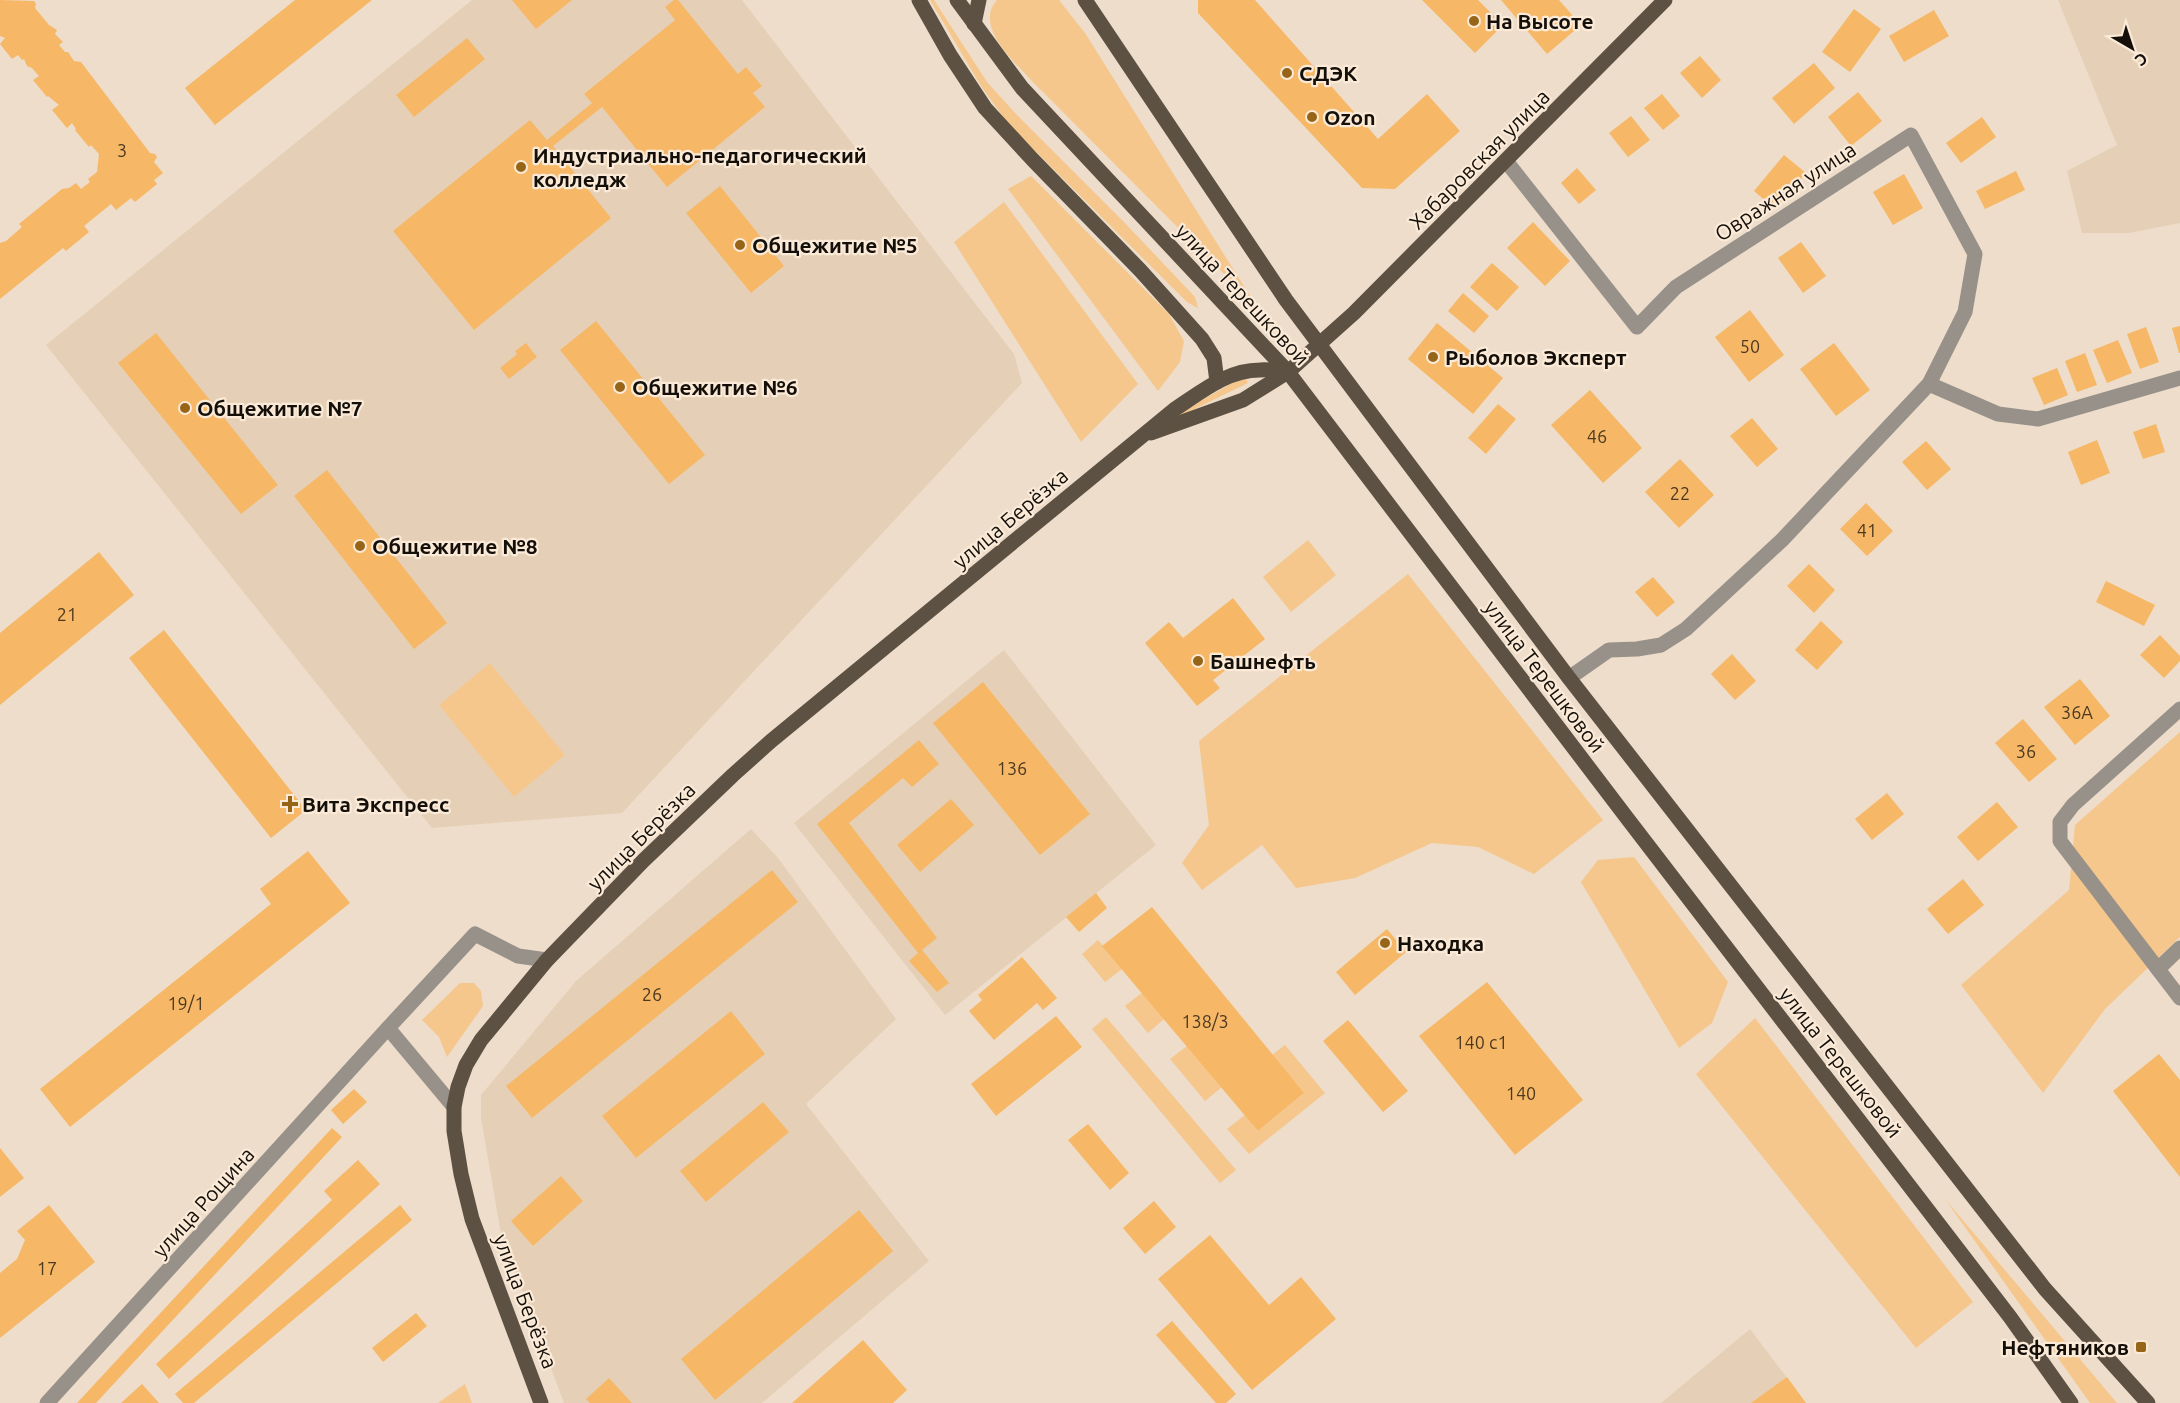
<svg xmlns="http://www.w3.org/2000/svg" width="2180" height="1403" viewBox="0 0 2180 1403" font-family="Ubuntu,sans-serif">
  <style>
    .built { fill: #e5d0b7 }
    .green { fill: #f5c78d }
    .building { fill: #f6b866 }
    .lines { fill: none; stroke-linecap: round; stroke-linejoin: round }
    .minor { stroke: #979189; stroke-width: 15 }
    .major { stroke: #5c5143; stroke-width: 15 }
    .poi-dot { fill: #976518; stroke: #faead7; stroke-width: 2 }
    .labels { text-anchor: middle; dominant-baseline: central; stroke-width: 4.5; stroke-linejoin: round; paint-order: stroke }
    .number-label { font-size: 18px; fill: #4c3920 }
    .poi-label { font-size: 21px; font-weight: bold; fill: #140f09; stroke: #faead7; text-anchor: start }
    .street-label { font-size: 21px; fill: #140f09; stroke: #faead7 }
  </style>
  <rect width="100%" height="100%" fill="#edddca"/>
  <g class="built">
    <path d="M472 0H742L1014 354 1022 383 622 813 432 828 46 345Z"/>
    <path d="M2058 0H2180V223L2129 233H2082L2067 171 2117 145Z"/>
    <path d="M1004 650 1156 845 945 1015 794 823Z"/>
    <path d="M751 829 778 858 896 1019 806 1104 929 1261 762 1403H564L501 1234 481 1118V1095L576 981Z"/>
    <path d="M1750 1329 1806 1403H1661Z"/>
  </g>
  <g class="green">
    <path d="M930 0H934L987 82 1016 114 1123 221 1195 297 1198 308 1187 302 1009 125 981 86Z"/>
    <path d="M997 0H1059L1085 33 1257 307 1029 78C1013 60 974 26 997 0Z"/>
    <path d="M1031 176 1169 314 1184 341 1180 362 1158 391 1008 189Z"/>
    <path d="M1004 202 1138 384 1081 442 954 242Z"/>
    <path d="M1245 376 1248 383 1178 417 1177 414Z"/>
    <path d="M1308 540 1336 575 1291 612 1263 577Z"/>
    <path d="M1408 574 1603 820 1534 874 1478 847 1432 843 1355 878 1296 888 1262 845 1202 890 1182 863 1209 825 1199 741Z"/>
    <path d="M490 663 565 755 514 797 439 705Z"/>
    <path d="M2180 732V937L2105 1009 2043 1093 1961 985 2069 890 2075 825Z"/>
    <path d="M1634 857 1728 982 1712 1023 1679 1048 1581 882 1598 860Z"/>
    <path d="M1098 940 1122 969 1105 982 1082 954Z"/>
    <path d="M460 983H474L481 991 483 1006 447 1057 439 1037 422 1020Z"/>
    <path d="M1143 992 1164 1019 1148 1033 1125 1006Z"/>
    <path d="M1106 1017 1236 1170 1220 1183 1092 1029Z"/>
    <path d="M1755 1018 1973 1302 1916 1348 1696 1074Z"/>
    <path d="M1285 1045 1325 1093 1249 1154 1227 1129 1245 1115 1258 1131 1303 1094 1272 1055Z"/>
    <path d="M1187 1046 1222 1087 1205 1101 1170 1059Z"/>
    <path d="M1945 1199 2117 1403H2090Z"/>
    <path d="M465 1384 472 1403H438Z"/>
  </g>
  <g class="building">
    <path d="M0 0 34 1 36 4 35 8 49 25 57 30 55 34 63 42 59 45 65 52H68L74 61 81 62 150 153 155 154 157 157 154 162 163 173 154 180 157 184 135 202 131 198 116 210 111 204 84 226 89 232 66 251 63 248 0 299V243L6 241 22 227 19 224 62 189 69 188 76 183 81 189 90 182 88 179 97 172 99 154 91 145 89 147 75 130 76 129 72 123 67 128 52 110 59 105 48 96 47 97 33 80 39 76 32 68 27 66 24 59 22 60 18 55 12 59 0 44 5 38 0 36Z"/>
    <path d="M295 0H372L215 125 185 88Z"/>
    <path d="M512 0H572L536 29Z"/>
    <path d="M674 0H678L738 74 746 67 762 86 753 93 765 107 667 187 602 107 553 146 611 218 474 330 393 231 530 120 547 140 592 103 584 94 675 20 665 7Z"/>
    <path d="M1198 0H1255L1378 139 1427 94 1460 131 1395 189 1362 188 1198 13Z"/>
    <path d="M1422 0H1478L1503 25 1475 53Z"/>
    <path d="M1501 0H1559L1581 25 1547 54Z"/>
    <path d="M1854 9 1881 29 1850 72 1822 52Z"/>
    <path d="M1934 10 1949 36 1904 62 1889 36Z"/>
    <path d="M467 38 485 59 414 117 396 95Z"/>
    <path d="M1700 56 1721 80 1702 98 1680 73Z"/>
    <path d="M1814 63 1835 88 1794 124 1772 98Z"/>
    <path d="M1858 92 1882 121 1851 146 1828 117Z"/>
    <path d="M1662 94 1680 116 1663 130 1644 108Z"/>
    <path d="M1631 116 1650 140 1628 157 1609 133Z"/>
    <path d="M1982 117 1996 137 1961 163 1946 143Z"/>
    <path d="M1784 155 1806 173 1775 209 1754 191Z"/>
    <path d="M1577 168 1596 190 1579 204 1561 183Z"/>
    <path d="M2016 171 2025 190 1985 209 1976 191Z"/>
    <path d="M1904 174 1923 208 1893 225 1873 192Z"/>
    <path d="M720 186 784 266 751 293 686 213Z"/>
    <path d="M1533 222 1570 261 1545 286 1507 248Z"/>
    <path d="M1801 242 1826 276 1803 293 1778 258Z"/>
    <path d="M1492 263 1519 287 1497 311 1470 287Z"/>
    <path d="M1463 293 1489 316 1474 333 1448 311Z"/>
    <path d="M1750 310 1784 355 1749 382 1715 337Z"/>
    <path d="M596 321 705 455 669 484 560 350Z"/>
    <path d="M1437 323 1503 378 1473 414 1408 359Z"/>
    <path d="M2180 326V353H2179L2172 328Z"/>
    <path d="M2146 327 2159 362 2140 369 2127 334Z"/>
    <path d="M156 333 278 485 241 514 118 363Z"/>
    <path d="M2118 340 2132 373 2107 383 2093 350Z"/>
    <path d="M526 343 537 357 509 379 500 368 517 354 515 351Z"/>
    <path d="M1834 343 1870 390 1836 416 1800 369Z"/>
    <path d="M2085 353 2097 385 2077 392 2065 361Z"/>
    <path d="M2057 368 2068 395 2044 405 2032 378Z"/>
    <path d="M1590 390 1642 448 1603 483 1551 425Z"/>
    <path d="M1498 404 1516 419 1486 454 1468 438Z"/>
    <path d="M1752 418 1778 449 1757 467 1730 436Z"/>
    <path d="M2156 424 2165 452 2143 459 2133 432Z"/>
    <path d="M2097 440 2110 473 2081 485 2068 452Z"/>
    <path d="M1926 441 1951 469 1927 490 1902 462Z"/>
    <path d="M1680 459 1714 495 1679 528 1645 492Z"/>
    <path d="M327 470 447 623 414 649 294 496Z"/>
    <path d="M1866 503 1893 531 1867 556 1840 529Z"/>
    <path d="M99 552 134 595 0 705V633Z"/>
    <path d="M1809 564 1835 590 1814 613 1787 586Z"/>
    <path d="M1653 577 1675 602 1657 617 1635 592Z"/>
    <path d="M2106 581 2155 605 2144 626 2096 602Z"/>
    <path d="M1233 598 1265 639 1213 680 1220 688 1197 706 1145 643 1169 622 1183 638Z"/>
    <path d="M1821 621 1843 642 1817 670 1795 650Z"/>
    <path d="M164 630 306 810 271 838 129 658Z"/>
    <path d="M2160 635 2180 656V661L2164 678 2140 655Z"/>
    <path d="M1732 654 1756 681 1735 700 1711 674Z"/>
    <path d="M2080 679 2110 716 2075 745 2044 707Z"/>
    <path d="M983 682 1090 814 1040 855 933 723Z"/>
    <path d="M2023 719 2057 759 2029 782 1995 743Z"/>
    <path d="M919 740 939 764 912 787 903 778 849 823 937 938 922 950 949 983 937 992 909 961 918 953 817 824Z"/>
    <path d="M1887 793 1904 814 1872 840 1855 819Z"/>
    <path d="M951 799 974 825 920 872 897 845Z"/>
    <path d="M1997 802 2018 827 1978 861 1957 837Z"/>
    <path d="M308 851 350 903 70 1127 40 1089 271 904 260 889Z"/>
    <path d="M772 870 798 902 532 1118 506 1086Z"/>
    <path d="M1963 879 1984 905 1948 934 1927 909Z"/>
    <path d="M1096 893 1107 908 1079 932 1066 917Z"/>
    <path d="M1152 907 1304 1093 1258 1131 1102 946Z"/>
    <path d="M1387 929 1406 952 1355 995 1336 972Z"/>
    <path d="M1022 957 1057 998 1043 1010 1037 1003 994 1040 969 1011 982 1000 978 995Z"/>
    <path d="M1487 982 1583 1100 1515 1155 1419 1036Z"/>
    <path d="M731 1011 765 1054 636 1158 602 1116Z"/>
    <path d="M1056 1016 1082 1047 996 1116 971 1084Z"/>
    <path d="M1348 1020 1408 1091 1383 1112 1323 1041Z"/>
    <path d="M2159 1054 2180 1080V1177L2113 1091Z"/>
    <path d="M354 1089 367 1102 343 1124 331 1110Z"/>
    <path d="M763 1102 789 1132 706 1202 680 1171Z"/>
    <path d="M1088 1124 1129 1173 1110 1190 1068 1140Z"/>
    <path d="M332 1128 342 1137 96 1403H77Z"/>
    <path d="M0 1148 24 1178 0 1197Z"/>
    <path d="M358 1160 380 1184 169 1379 156 1364 332 1200 324 1191Z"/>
    <path d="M561 1176 583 1201 533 1246 511 1221Z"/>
    <path d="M1154 1201 1176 1227 1145 1254 1123 1228Z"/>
    <path d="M49 1205 95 1262 0 1338V1273L17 1259 25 1240 17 1231Z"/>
    <path d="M400 1205 412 1220 194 1403H183L175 1394Z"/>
    <path d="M859 1210 893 1251 715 1400 681 1359Z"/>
    <path d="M1210 1235 1269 1305 1301 1277 1336 1319 1252 1390 1158 1279Z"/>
    <path d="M416 1313 427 1326 383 1362 372 1348Z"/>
    <path d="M1172 1321 1236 1394 1226 1403H1216L1156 1335Z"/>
    <path d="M863 1340 907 1390 893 1403H792Z"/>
    <path d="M1787 1377 1806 1403H1751Z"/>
    <path d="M609 1378 632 1403H590L586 1399Z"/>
    <path d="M142 1384 159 1403H121Z"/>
  </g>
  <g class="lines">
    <g class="minor">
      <path d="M1506 161 1637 327 1676 287 1911 135 1975 254 1965 312 1929 384 1998 414 2038 419 2180 378"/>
      <path d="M1569 678 1609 650 1637 649 1661 645 1686 629 1782 540 1929 384"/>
      <path d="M2180 709 2073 805 2060 822V841L2180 998"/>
      <path d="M2158 969 2180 948"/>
      <path d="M454 1107 388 1028 475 934 518 956 547 960"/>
      <path d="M47 1403 388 1028"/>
    </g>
    <g class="major">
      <path d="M919 0 950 55 985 108 1033 160 1140 270 1202 339 1214 358 1217 382"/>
      <path d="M957 0 1022 88 1288 372 1627 818 2010 1317 2071 1403"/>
      <path d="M1085 0 1286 300 1569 678 2045 1289 2148 1403"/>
      <path d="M974 24 979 0"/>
      <path d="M1151 433 1243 400 1288 372 1354 313 1665 0"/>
      <path d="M541 1403 472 1219 461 1174 454 1131V1107L458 1087 466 1065 481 1040 547 960 644 860 733 775 771 741 1175 409C1201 392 1227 370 1260 370 1269 369 1279 371 1288 372"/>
    </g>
  </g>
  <g class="poi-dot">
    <circle cx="1474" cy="21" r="6"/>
    <circle cx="1287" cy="73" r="6"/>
    <circle cx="1312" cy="117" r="6"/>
    <circle cx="521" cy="167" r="6"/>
    <circle cx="740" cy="245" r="6"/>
    <circle cx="1433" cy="357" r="6"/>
    <circle cx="620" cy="387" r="6"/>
    <circle cx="185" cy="408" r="6"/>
    <circle cx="360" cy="546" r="6"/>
    <circle cx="1198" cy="661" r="6"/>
    <path d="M287 795h6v6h6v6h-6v6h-6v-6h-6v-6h6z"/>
    <circle cx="1385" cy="943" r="6"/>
    <rect x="2135" y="1341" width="12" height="12" rx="3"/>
  </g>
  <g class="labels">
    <g class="number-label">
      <text x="122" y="150">3</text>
      <text x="1750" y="346">50</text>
      <text x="1597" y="436">46</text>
      <text x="1680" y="493">22</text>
      <text x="1867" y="530">41</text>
      <text x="67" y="614">21</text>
      <text x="2077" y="712">36А</text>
      <text x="2026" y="751">36</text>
      <text x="1012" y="768">136</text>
      <text x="652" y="994">26</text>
      <text x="186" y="1003">19/1</text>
      <text x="1205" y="1021">138/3</text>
      <text x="1481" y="1042">140 с1</text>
      <text x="1521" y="1093">140</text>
      <text x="47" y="1268">17</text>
    </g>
    <g class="poi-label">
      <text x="1486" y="21">На Высоте</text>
      <text x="1299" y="73">СДЭК</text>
      <text x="1324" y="117">Ozon</text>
      <text x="533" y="155">Индустриально-педагогический<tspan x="533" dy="24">колледж</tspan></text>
      <text x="752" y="245">Общежитие №5</text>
      <text x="1445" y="357">Рыболов Эксперт</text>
      <text x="632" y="387">Общежитие №6</text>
      <text x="197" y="408">Общежитие №7</text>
      <text x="372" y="546">Общежитие №8</text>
      <text x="1210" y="661">Башнефть</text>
      <text x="302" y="804">Вита Экспресс</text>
      <text x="1397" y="943">Находка</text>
      <text x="2129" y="1347" text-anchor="end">Нефтяников</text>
    </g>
    <g class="street-label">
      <text transform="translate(1479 159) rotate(-45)">Хабаровская улица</text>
      <text transform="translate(1785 191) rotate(-33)">Овражная улица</text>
      <text transform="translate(1243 294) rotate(47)">улица Терешковой</text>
      <text transform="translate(1010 518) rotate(-40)">улица Берёзка</text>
      <text transform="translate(1545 676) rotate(53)">улица Терешковой</text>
      <text transform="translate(641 836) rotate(-45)">улица Берёзка</text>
      <text transform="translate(1841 1062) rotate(52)">улица Терешковой</text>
      <text transform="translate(203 1202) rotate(-48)">улица Рощина</text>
      <text transform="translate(526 1301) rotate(69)">улица Берёзка</text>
    </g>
  </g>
  <g transform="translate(2132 48) rotate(141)" stroke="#faead7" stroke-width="4.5" paint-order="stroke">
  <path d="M0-4.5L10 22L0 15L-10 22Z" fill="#140f09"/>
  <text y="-9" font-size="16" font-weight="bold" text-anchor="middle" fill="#140f09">С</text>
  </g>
</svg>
